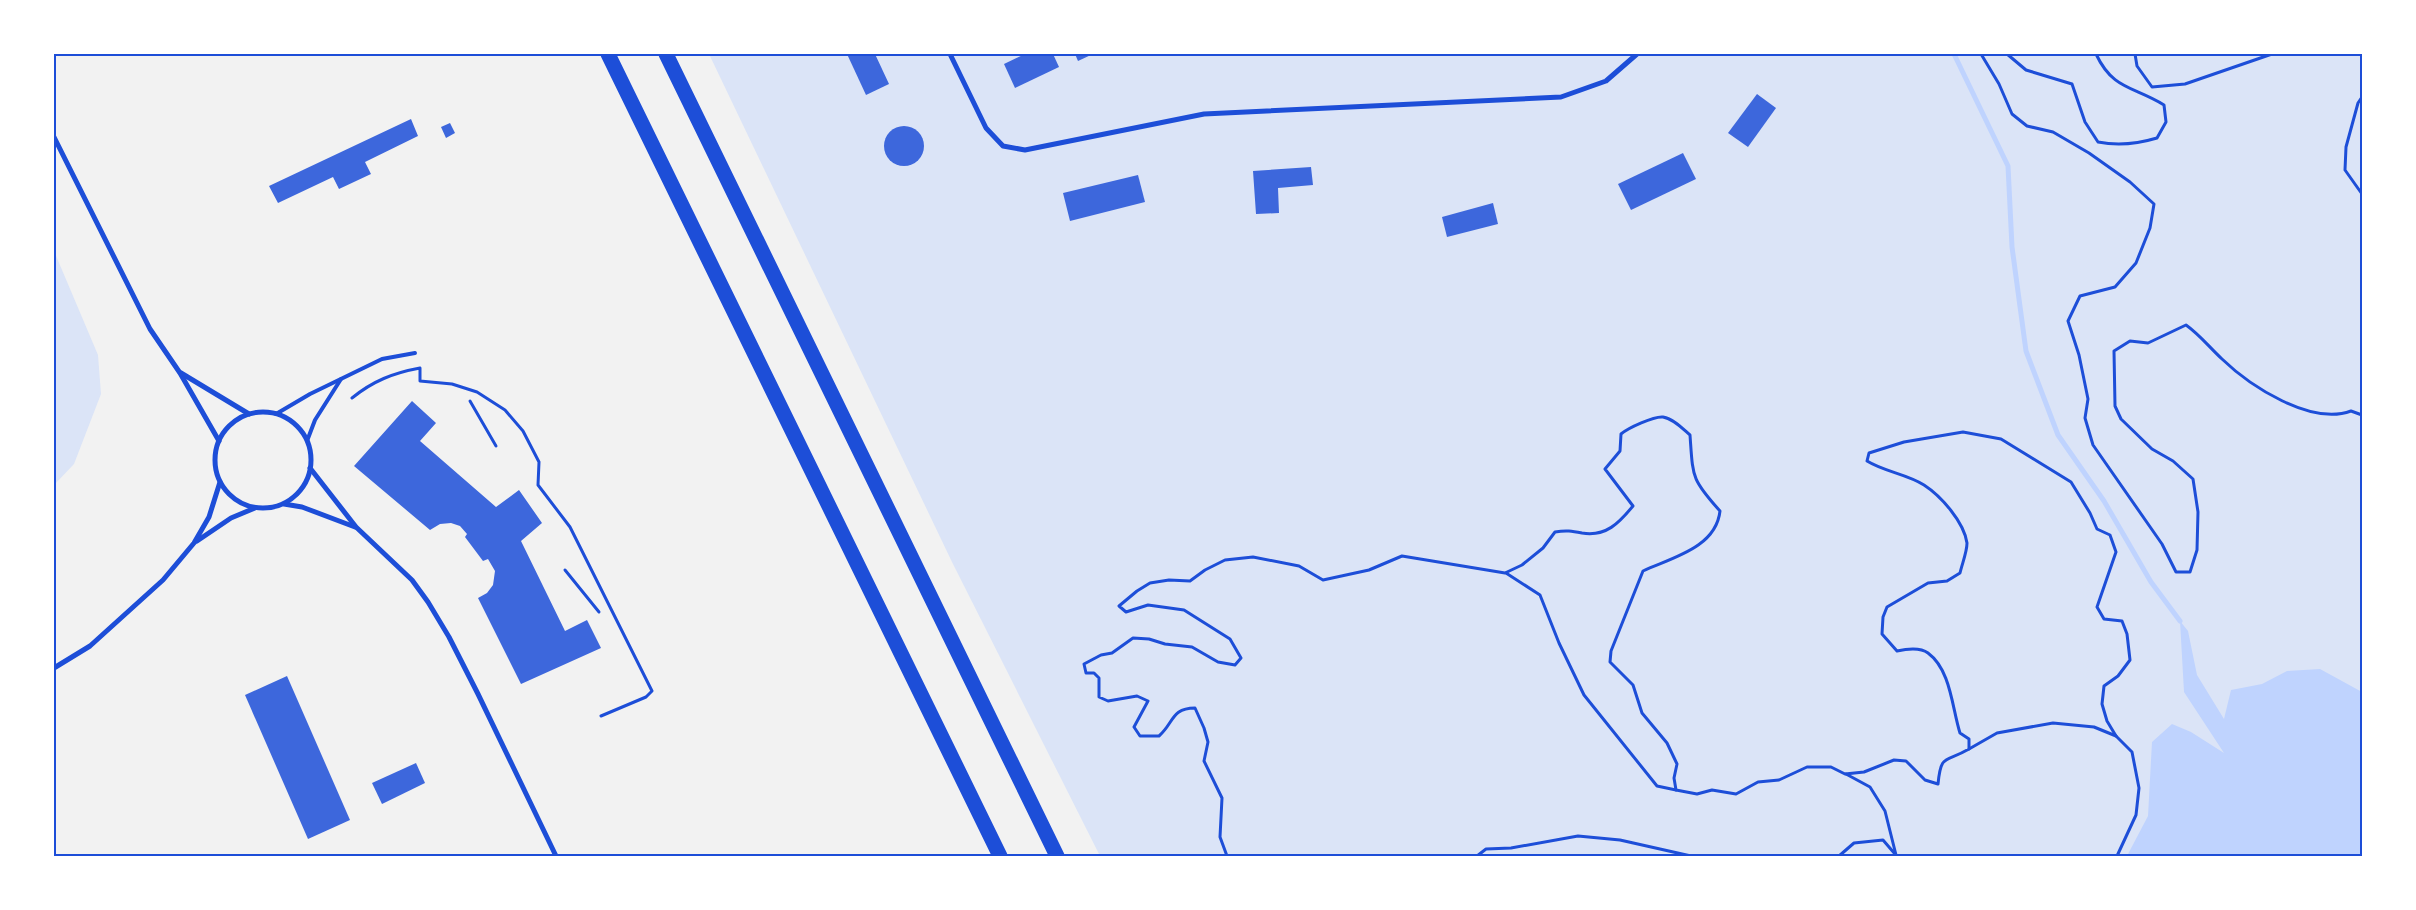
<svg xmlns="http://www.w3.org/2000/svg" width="2416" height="910" viewBox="0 0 2416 910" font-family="'DM Sans',sans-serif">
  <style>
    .green { fill: #dbe4f7 }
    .water { fill: #bfd3fe }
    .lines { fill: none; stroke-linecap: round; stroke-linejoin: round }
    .stream { stroke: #bfd3fe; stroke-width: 5 }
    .building { fill: #3d67dc }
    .path { stroke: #1d4ed8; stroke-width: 3 }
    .service { stroke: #1d4ed8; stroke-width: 4 }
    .minor { stroke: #1d4ed8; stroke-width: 5 }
    .motorway { stroke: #1d4ed8; stroke-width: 15 }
    .neatline { fill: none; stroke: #1d4ed8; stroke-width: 2 }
  </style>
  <rect width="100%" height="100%" fill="#f2f2f2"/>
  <g class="green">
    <path d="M709 54H2362V856H1100L952 562Z"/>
    <path d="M54 251 98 355 101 394 74 464 54 485Z"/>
  </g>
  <path class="water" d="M2180 621 2188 631 2197 675 2224 719 2231 690 2262 684 2287 671 2320 669 2362 692V856H2127L2148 816 2152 742 2172 724 2191 732 2224 753 2184 692Z"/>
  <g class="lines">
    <path class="stream" d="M1954 54 2008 166 2012 247 2026 351 2058 435 2104 501 2151 582 2180 621"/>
  </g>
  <g class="building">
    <path d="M847 54H875L889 84 866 95Z"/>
    <path d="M1025 54H1053L1059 67 1015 88 1004 64Z"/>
    <path d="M1075 54H1093L1078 61Z"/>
    <path d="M1757 94 1776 108 1748 147 1728 133Z"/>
    <path d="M411 119 418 136 365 162 371 174 339 189 333 177 278 203 269 186Z"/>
    <path d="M450 123 455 133 446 138 441 127Z"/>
    <circle cx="904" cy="146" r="20"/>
    <path d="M1683 153 1696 179 1631 210 1618 184Z"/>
    <path d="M1311 167 1313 185 1278 188 1279 213 1256 214 1253 171Z"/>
    <path d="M1138 175 1145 202 1070 221 1063 193Z"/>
    <path d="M1493 203 1498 224 1447 237 1442 217Z"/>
    <path d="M412 401 436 423 420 441 496 507 519 490 542 523 521 541 565 631 587 620 601 648 521 684 478 598 487 593 493 585 495 571 488 559 483 561 465 537 467 534 460 526 451 523 440 524 430 530 354 466Z"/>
    <path d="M287 676 350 820 308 839 245 695Z"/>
    <path d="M416 763 425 783 382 804 372 783Z"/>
  </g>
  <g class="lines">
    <g class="path">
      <path d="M1981 54 1999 84 2012 114 2027 126 2053 132 2089 153 2130 182 2154 204 2150 228 2136 263 2115 287 2080 296 2068 321 2079 355 2088 399 2085 418 2093 445 2162 544 2176 572H2190L2197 550 2198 512 2193 479 2173 461 2152 449 2121 419 2115 406 2114 351 2130 341 2148 343 2186 325C2200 335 2209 347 2222 359 2250 386 2311 426 2351 411L2362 415"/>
      <path d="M2007 54 2026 70 2072 84 2085 122 2098 142C2119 146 2137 144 2157 138L2166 122 2164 105C2133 86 2113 90 2096 54"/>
      <path d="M2135 54 2137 66 2152 87 2185 84 2272 54"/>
      <path d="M2362 97 2358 103 2346 147 2345 170 2362 194"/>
      <path d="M352 398C373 381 393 373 420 368V381L452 384 477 392 505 410 523 431 539 462 538 485 570 527 652 691 646 697 601 716"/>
      <path d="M470 401 496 446"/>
      <path d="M565 570 599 612"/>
      <path d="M1506 573 1540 595 1559 643 1584 695 1657 786 1676 790"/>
      <path d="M1969 749 1997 733 2053 723 2094 727 2116 736"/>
      <path d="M1846 774 1870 787 1885 811 1896 855"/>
      <path d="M1227 856 1220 837 1222 798 1204 761 1208 742 1204 728 1195 708C1171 708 1174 723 1159 736H1140L1134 727 1148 701 1137 696 1108 701 1099 697V678L1094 673H1086L1084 664 1101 655 1112 653 1133 638 1149 639 1165 644 1192 647 1218 662 1235 665 1241 658 1230 639 1184 610 1148 605 1126 612 1119 606 1137 591 1150 583 1169 580 1190 581 1205 570 1225 560 1253 557 1299 566 1323 580 1369 570 1402 556 1505 573 1522 565 1543 548 1555 532C1566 530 1572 531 1582 533 1606 537 1619 523 1633 506L1605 469 1620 451 1621 434C1628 428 1654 416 1663 417 1674 419 1683 429 1690 435 1693 477 1691 479 1720 511 1716 548 1671 558 1643 571L1611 651 1610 662 1633 685 1642 713 1667 743 1677 764 1674 778 1676 790 1697 794 1712 790 1736 794 1758 782 1779 780 1807 767H1831L1845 774 1864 772 1894 760 1906 761 1925 780 1938 784C1941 753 1945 763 1969 749V739L1960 733C1952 708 1951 670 1928 653 1920 647 1906 649 1897 651L1882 634 1883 617 1887 607 1928 583 1947 581 1960 573C1962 564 1967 552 1967 543 1964 522 1941 496 1924 485 1907 474 1885 472 1867 461L1869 453 1904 442 1963 432 2001 439 2071 482 2090 513 2097 529 2110 535 2116 552 2097 607 2104 619 2122 621 2127 634 2130 660 2118 676 2104 686 2102 704 2107 721 2116 736 2132 752 2139 788 2136 815 2117 856"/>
      <path d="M1477 856 1486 849 1511 848 1578 836 1620 840 1691 856"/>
      <path d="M1839 856 1854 843 1883 840 1895 854"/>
    </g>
    <g class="service">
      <path d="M276 414 310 394 382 359 415 353"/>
      <path d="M307 441 315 420 341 379"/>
    </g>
    <g class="minor">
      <path d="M950 54 986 128 1003 146 1025 150 1204 114 1561 97 1606 81 1637 54"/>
      <path d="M54 137 150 329 180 373 219 441"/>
      <path d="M181 373 249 414"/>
      <circle cx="263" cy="460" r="48"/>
      <path d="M310 468 356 527 412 580 428 602 449 637 478 694 556 856"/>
      <path d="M284 504 302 507 355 527"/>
      <path d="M197 541 231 518 255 508"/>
      <path d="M54 668 90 646 163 580 194 543 209 517 220 482"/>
    </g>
    <g class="motorway">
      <path d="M608 54 1000 856"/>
      <path d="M666 54 1057 856"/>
    </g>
  </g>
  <rect width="2416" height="910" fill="none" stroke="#ffffff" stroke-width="110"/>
  <rect x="55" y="55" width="2306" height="800" class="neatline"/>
</svg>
